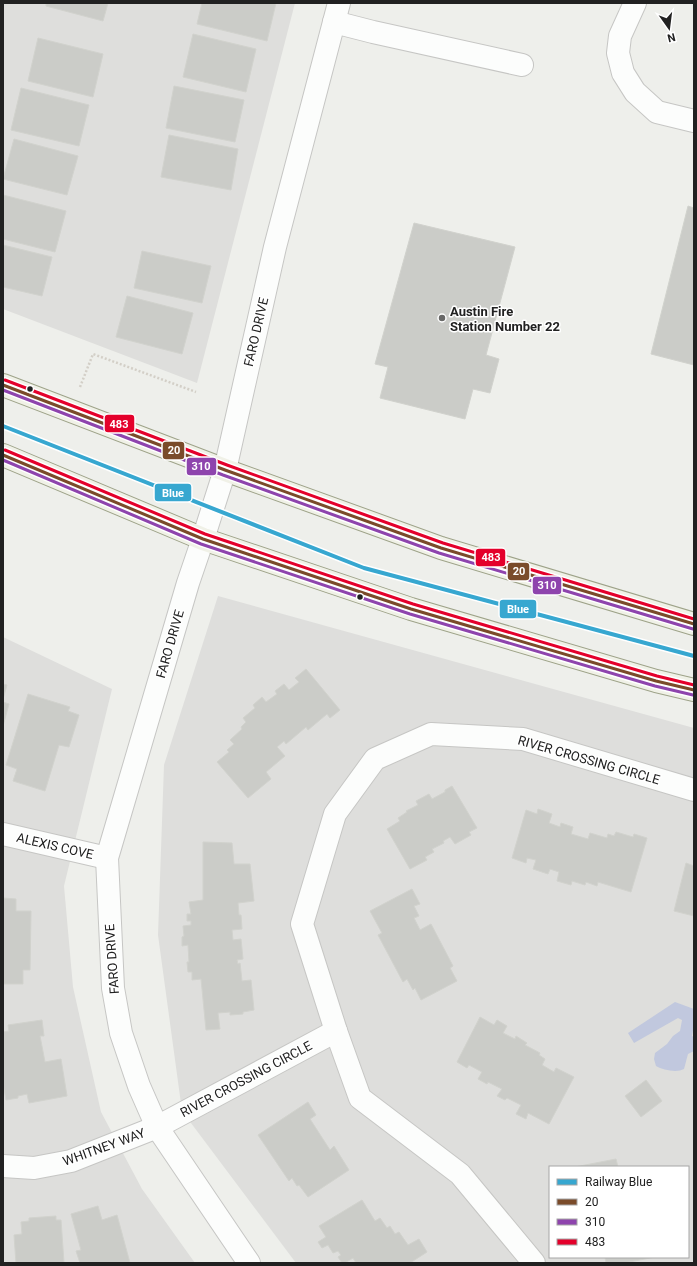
<svg xmlns="http://www.w3.org/2000/svg" width="697" height="1266" viewBox="0 0 697 1266" font-family="Roboto,sans-serif">
  <style>
    .residential { fill: #dededc; fill-rule: evenodd }
    .water { fill: #c1c8de }
    .building { fill: #cbccc8; stroke: #d1d2cd }
    .lines { fill: none; stroke-linecap: round; stroke-linejoin: round }
    .minor-casing { stroke: #c6c6c4; stroke-width: 24 }
    .major-casing { stroke: #9ea389; stroke-width: 24 }
    .path { stroke: #d3cfc7; stroke-width: 2.5; stroke-dasharray: 2 2; stroke-linecap: butt }
    .minor { stroke: #fcfdfc; stroke-width: 22 }
    .major { stroke: #f0f1e7; stroke-width: 22 }
    .bus-1-casing { stroke: #fff; stroke-width: 6 }
    .bus-2-casing { stroke: #fff; stroke-width: 6 }
    .bus-3-casing { stroke: #fff; stroke-width: 6 }
    .bus-1 { stroke: #7a4b2a; stroke-width: 3 }
    .bus-2 { stroke: #8e44ad; stroke-width: 3 }
    .bus-3 { stroke: #e4002b; stroke-width: 3 }
    .rail-1-casing { stroke: #fff; stroke-width: 7 }
    .rail-1 { stroke: #37a7d0; stroke-width: 4 }
    .poi-dot { fill: #696968; stroke: #fff; stroke-width: 1.5 }
    .bus-dot { fill: #212121; stroke: #fff; stroke-width: 1.5 }
    .labels { text-anchor: middle; dominant-baseline: central; stroke-width: 3; stroke-linejoin: round; paint-order: stroke }
    .poi-label { font-size: 13px; font-weight: bold; fill: #212121; stroke: #fff; text-anchor: start }
    .street-label { font-size: 13px; fill: #212121; stroke: #fff }
    .line-badge { stroke: #fff; stroke-width: 1.5 }
    .badge-label { font-size: 11px; text-anchor: middle; font-weight: bold; fill: #fff }
  </style>
  <rect width="100%" height="100%" fill="#eeefeb"/>
  <g class="residential">
    <path d="M3 3H295L197 383 3 309Z"/>
    <path d="M218 596 694 728V1263H296L182 1111 158 935 164 765ZM550 1167H688V1257H550Z"/>
    <path d="M3 637 112 689 64 886 73 987 101 1112 142 1189 195 1263H3Z"/>
  </g>
  <path class="water" d="M675 1002 694 1009V1025L692 1036 694 1037V1051L688 1054 684 1069C677 1073 663 1070 656 1066L654 1059 655 1053 667 1044 673 1036 680 1031 682 1020 678 1018 634 1043 628 1033Z"/>
  <g class="building">
    <path d="M46 3H108L103 21 46 6Z"/>
    <path d="M202 3H276L267 41 197 24Z"/>
    <path d="M193 34 256 49 246 92 183 77Z"/>
    <path d="M38 38 103 54 93 97 28 81Z"/>
    <path d="M174 86 244 100 235 142 166 128Z"/>
    <path d="M21 88 89 105 79 146 11 130Z"/>
    <path d="M169 135 238 149 231 190 161 177Z"/>
    <path d="M14 139 78 156 67 195 3 179Z"/>
    <path d="M3 195 66 211 55 252 3 239Z"/>
    <path d="M688 206 694 208V365L651 354Z"/>
    <path d="M414 223 515 247 486 355 499 359 490 393 473 389 465 419 380 398 388 367 375 364Z"/>
    <path d="M3 245 52 257 42 296 3 287Z"/>
    <path d="M142 251 211 266 202 303 134 288Z"/>
    <path d="M127 296 193 313 182 354 116 337Z"/>
    <path d="M306 669 340 710 330 718 327 714 308 730 306 727 286 744 284 741 277 747 285 756 266 772 271 779 248 798 217 762 229 752 227 750 234 744 230 740 242 729 241 727 246 722 243 718 255 708 253 705 262 697 266 702 277 694 275 691 284 684 289 690 299 682 295 678Z"/>
    <path d="M3 684 7 685 3 699Z"/>
    <path d="M28 694 70 707 68 711 79 715 69 747 59 745 45 791 13 781 17 769 6 765Z"/>
    <path d="M3 702 9 704 3 726Z"/>
    <path d="M452 786 477 828 469 832 471 835 455 844 450 837 443 841 444 843 432 849 434 852 425 857 427 860 410 869 387 829 400 821 398 818 407 812 406 811 418 805 416 801 429 794 432 799 445 792V790Z"/>
    <path d="M538 809 552 814 549 823 560 827 561 823 573 827 571 834 588 839 590 833 607 838 608 834 614 836 616 832 633 837 634 834 647 838 631 892 598 882 597 886 586 882 585 885 572 881 571 885 557 881 559 872 550 869 548 874 533 869 536 860 527 858 526 863 512 858 526 810 537 814Z"/>
    <path d="M203 842 232 843 234 864H250L254 901 238 903 239 915H241L242 929 232 930 233 940 241 939 243 959 237 960 238 964 240 963 242 981 251 980 254 1010 243 1012V1014L230 1015V1012L218 1013 220 1029 206 1030 201 979 192 980V972H188L187 962H189L188 945 182 946V937L184 936 183 926 191 925V921H187V914H191L189 902 203 900Z"/>
    <path d="M686 863 694 866V916L674 911Z"/>
    <path d="M412 889 420 904 414 906 419 916 414 918 420 930 431 924 453 966 450 968 457 981 421 1000 415 988 413 990 407 979 403 982 378 935 382 933 370 911Z"/>
    <path d="M3 898 16 899V911H31L30 970H23V984H3Z"/>
    <path d="M480 1017 494 1025 497 1020 507 1026 503 1033 515 1039 516 1036 527 1043 525 1045 540 1053 539 1055 545 1059 542 1065 554 1072 556 1068 574 1077 549 1124 528 1113 526 1119 516 1114 521 1105 507 1098 505 1100 497 1096 502 1089 488 1082 487 1084 478 1079 482 1072 469 1065 467 1068 457 1062Z"/>
    <path d="M42 1020 44 1036H40L45 1062 61 1059 67 1096 29 1103 27 1094 18 1096V1098L6 1100 3 1083V1032L9 1031 8 1025Z"/>
    <path d="M646 1080 662 1101 641 1117 625 1096Z"/>
    <path d="M308 1102 316 1115 310 1119 330 1150 334 1146 349 1170 308 1197 299 1185 297 1186 292 1178 289 1181 258 1135Z"/>
    <path d="M616 1159 618 1167H575Z"/>
    <path d="M362 1200 375 1221 380 1218 387 1228 390 1226 395 1234 399 1232 408 1245 419 1239 427 1252 410 1263H356L353 1258 345 1263H342L338 1257 341 1255 338 1251 333 1253 328 1245 322 1248 318 1242 326 1237 319 1226Z"/>
    <path d="M98 1206 102 1220 117 1215 130 1263H80L76 1251 81 1250 71 1214Z"/>
    <path d="M56 1216V1220H61L64 1263H16L14 1235 22 1234 21 1222 29 1221V1218Z"/>
    <path d="M605 1257H655L624 1263H606Z"/>
  </g>
  <g class="lines">
    <g class="minor-casing">
      <g id="minor">
        <path d="M635 3 620 36 618 53 623 73 635 92 657 112 694 121"/>
        <path d="M334 22 373 32 522 65"/>
        <path d="M3 834 107 858"/>
        <path d="M3 1166 34 1168 71 1161 157 1127 336 1031"/>
        <path d="M249 1263 157 1127 139 1086 121 1033 113 988 107 858 188 583 203 539 225 470 275 247 339 3"/>
        <path d="M534 1263 460 1174 360 1098 336 1031 302 924 335 814 375 759 431 734 523 739 694 790"/>
      </g>
    </g>
    <g class="major-casing">
      <g id="major">
        <path d="M3 385 225 470 441 548 694 624"/>
        <path d="M3 455 203 539 411 609 656 681 694 690"/>
      </g>
    </g>
    <path class="path" d="M80 387 93 354 196 392"/>
    <use href="#minor" class="minor"/>
    <use href="#major" class="major"/>
    <g class="bus-1-casing">
      <g id="bus-1">
        <path d="M3 385 225 470 441 548 694 624"/>
        <path d="M3 455 203 539 411 609 656 681 694 690"/>
      </g>
    </g>
    <g class="bus-2-casing">
      <g id="bus-2">
        <path d="M3 390 223 475 439 553 693 629"/>
        <path d="M3 460 201 544 410 614 655 686 693 695"/>
      </g>
    </g>
    <g class="bus-3-casing">
      <g id="bus-3">
        <path d="M5 380 227 465 443 543 694 619"/>
        <path d="M5 450 205 534 413 604 657 676 694 685"/>
      </g>
    </g>
    <use href="#bus-1" class="bus-1"/>
    <use href="#bus-2" class="bus-2"/>
    <use href="#bus-3" class="bus-3"/>
    <g class="rail-1-casing">
      <path id="rail-1" d="M3 426 364 568 694 656"/>
    </g>
    <use href="#rail-1" class="rail-1"/>
  </g>
  <circle class="poi-dot" cx="442" cy="318" r="4"/>
  <g class="bus-dot">
    <circle cx="30" cy="389" r="3.5"/>
    <circle cx="360" cy="597" r="3.5"/>
  </g>
  <g class="labels">
    <g class="poi-label">
      <text x="450" y="311">Austin Fire<tspan x="450" dy="15">Station Number 22</tspan></text>
    </g>
    <g class="street-label">
      <text transform="translate(256 332) rotate(-77)">FARO DRIVE</text>
      <text transform="translate(170 644) rotate(-74)">FARO DRIVE</text>
      <text transform="translate(589 760) rotate(16)">RIVER CROSSING CIRCLE</text>
      <text transform="translate(55 846) rotate(13)">ALEXIS COVE</text>
      <text transform="translate(112 959) rotate(-94)">FARO DRIVE</text>
      <text transform="translate(246 1079) rotate(-28)">RIVER CROSSING CIRCLE</text>
      <text transform="translate(104 1147) rotate(-20)">WHITNEY WAY</text>
    </g>
  </g>
  <g class="line-badge">
    <rect x="104" y="414" width="31" height="19" rx="4" fill="#e4002b"/>
    <rect x="162" y="441" width="23" height="19" rx="4" fill="#7a4b2a"/>
    <rect x="186" y="457" width="31" height="19" rx="4" fill="#8e44ad"/>
    <rect x="154" y="483" width="38" height="19" rx="4" fill="#37a7d0"/>
    <rect x="475" y="548" width="31" height="19" rx="4" fill="#e4002b"/>
    <rect x="507" y="562" width="23" height="19" rx="4" fill="#7a4b2a"/>
    <rect x="532" y="576" width="30" height="19" rx="4" fill="#8e44ad"/>
    <rect x="499" y="599" width="38" height="20" rx="4" fill="#37a7d0"/>
  </g>
  <g class="badge-label">
    <text x="119" y="428">483</text>
    <text x="174" y="454">20</text>
    <text x="201" y="470">310</text>
    <text x="173" y="497">Blue</text>
    <text x="491" y="561">483</text>
    <text x="519" y="575">20</text>
    <text x="547" y="589">310</text>
    <text x="518" y="613">Blue</text>
  </g>
  <rect width="697" height="1266" fill="none" stroke="#212121" stroke-width="8"/>
  <rect x="549" y="1166" width="140" height="92" fill="#ffffff" stroke="#a6a6a6"/>
  <rect x="557" y="1179" width="20" height="6" fill="#37a7d0" stroke="#a6a6a6"/>
  <text x="585" y="1186" font-size="12" fill="#212121">Railway Blue</text>
  <rect x="557" y="1199" width="20" height="6" fill="#7a4b2a" stroke="#a6a6a6"/>
  <text x="585" y="1206" font-size="12" fill="#212121">20</text>
  <rect x="557" y="1219" width="20" height="6" fill="#8e44ad" stroke="#a6a6a6"/>
  <text x="585" y="1226" font-size="12" fill="#212121">310</text>
  <rect x="557" y="1239" width="20" height="6" fill="#e4002b" stroke="#a6a6a6"/>
  <text x="585" y="1246" font-size="12" fill="#212121">483</text>
  <g transform="translate(669 28) rotate(166)" stroke="#ffffff" stroke-width="3" paint-order="stroke">
  <path d="M0-3L7 15L0 10L-7 15Z" fill="#212121"/>
  <text y="-6" font-size="11" font-weight="bold" text-anchor="middle" fill="#212121">N</text>
  </g>
</svg>
